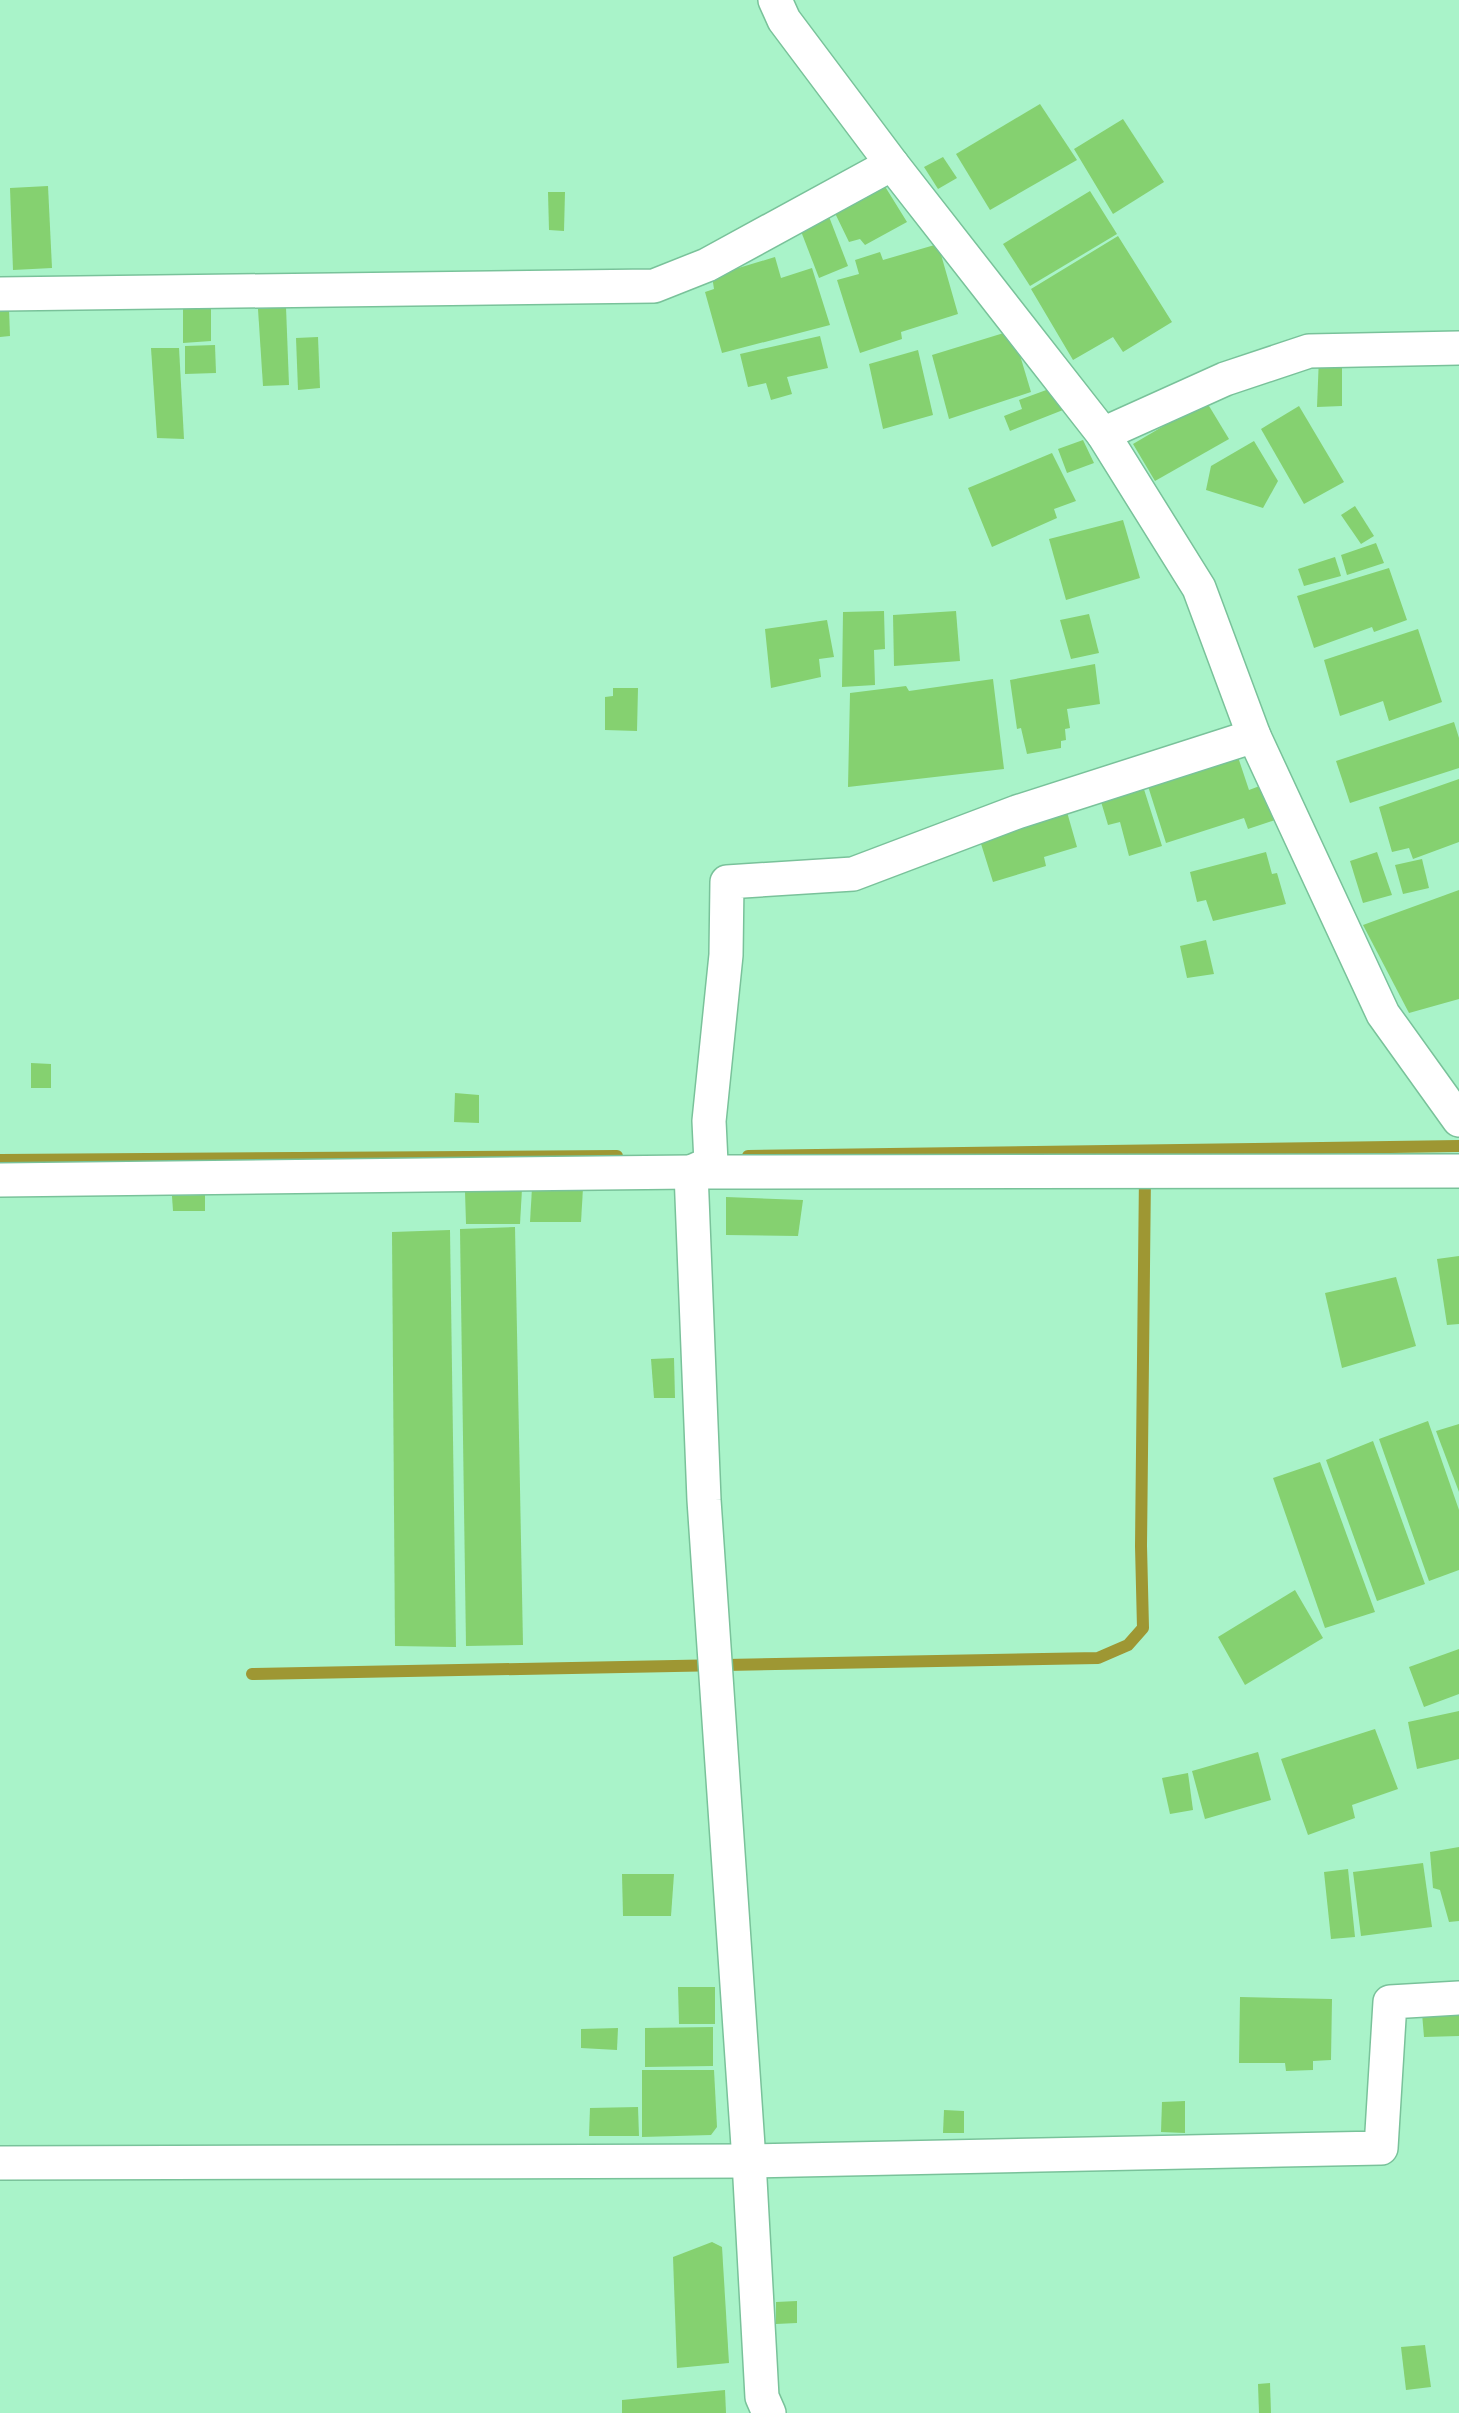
<svg xmlns="http://www.w3.org/2000/svg" width="1459" height="2413" viewBox="0 0 1459 2413" font-family="'Fira Sans Condensed',sans-serif">
  <style>
    .lines { fill: none; stroke-linecap: round; stroke-linejoin: round }
    .stream { stroke: #9e9733; stroke-width: 12 }
    .building { fill: #85d170 }
    .minor-casing { stroke: #79c29a; stroke-width: 36 }
    .minor { stroke: #fff; stroke-width: 33 }
  </style>
  <rect width="100%" height="100%" fill="#a9f3c9"/>
  <g class="lines">
    <g class="stream">
      <path d="M748 1156 1459 1146"/>
      <path d="M0 1160 617 1156"/>
      <path d="M252 1674 1098 1658 1128 1645 1143 1628 1141 1546 1145 1174"/>
    </g>
  </g>
  <g class="building">
    <path d="M1040 104 1077 160 990 210 956 154Z"/>
    <path d="M1123 119 1164 182 1113 214 1074 149Z"/>
    <path d="M943 157 957 178 938 189 924 167Z"/>
    <path d="M881 180 907 222 865 245 860 239 849 242 833 209Z"/>
    <path d="M48 186 52 268 13 270 10 188Z"/>
    <path d="M1090 191 1117 234 1030 286 1003 244Z"/>
    <path d="M548 192H565L564 231 549 230Z"/>
    <path d="M828 214 848 266 819 278 799 226Z"/>
    <path d="M1118 236 1172 322 1123 352 1113 337 1073 360 1031 289Z"/>
    <path d="M938 244 958 314 901 332 902 339 860 353 837 280 859 274 855 260 880 252 883 260Z"/>
    <path d="M775 257 781 278 812 268 830 325 722 353 705 292 714 289 712 276Z"/>
    <path d="M183 307H211V341L183 343Z"/>
    <path d="M286 307 289 385 263 386 258 309Z"/>
    <path d="M0 309H9L10 336 0 337Z"/>
    <path d="M1007 332 1016 342 1031 392 949 419 932 355Z"/>
    <path d="M820 336 828 368 787 377 792 394 771 400 766 383 748 387 740 354Z"/>
    <path d="M318 337 320 388 298 390 296 338Z"/>
    <path d="M215 345 216 373 185 374V346Z"/>
    <path d="M151 348H179L184 439 157 438Z"/>
    <path d="M918 350 933 415 883 429 869 364Z"/>
    <path d="M1319 357 1342 358V406L1317 407Z"/>
    <path d="M1049 389 1063 410 1010 431 1004 416 1022 409 1019 400Z"/>
    <path d="M1206 401 1229 439 1155 481 1133 444Z"/>
    <path d="M1299 406 1344 482 1304 504 1261 429Z"/>
    <path d="M1083 440 1094 463 1067 473 1058 449Z"/>
    <path d="M1254 441 1278 481 1263 508 1206 490 1211 466Z"/>
    <path d="M1052 453 1076 501 1054 509 1057 518 992 547 968 488Z"/>
    <path d="M1355 506 1374 536 1361 544 1341 515Z"/>
    <path d="M1123 520 1140 578 1066 600 1049 539Z"/>
    <path d="M1376 543 1384 563 1347 575 1341 555Z"/>
    <path d="M1335 557 1341 576 1304 586 1298 569Z"/>
    <path d="M1389 568 1407 620 1374 632 1372 627 1314 648 1297 596Z"/>
    <path d="M884 611 885 649 874 650 875 685 842 687 843 612Z"/>
    <path d="M956 611 960 661 894 666 893 615Z"/>
    <path d="M1089 614 1099 653 1071 659 1060 620Z"/>
    <path d="M827 620 834 657 819 659 821 677 771 688 765 629Z"/>
    <path d="M1418 629 1442 702 1389 721 1383 701 1340 716 1324 660Z"/>
    <path d="M1095 664 1100 704 1067 709 1070 728 1065 729 1066 740 1061 741V748L1027 754 1021 728 1017 729 1010 680Z"/>
    <path d="M993 679 1004 769 848 787 850 693 906 686 909 691Z"/>
    <path d="M613 688H638L637 731 605 730V697L613 696Z"/>
    <path d="M1454 722 1459 738V768L1350 803 1336 761Z"/>
    <path d="M1237 754 1249 790 1265 784 1278 819 1248 829 1244 818 1166 843 1147 783Z"/>
    <path d="M1459 779V842L1413 859 1409 848 1392 852 1379 807Z"/>
    <path d="M1142 783 1162 846 1129 856 1120 822 1108 825 1099 795Z"/>
    <path d="M1065 805 1077 847 1044 857 1046 866 993 882 977 831Z"/>
    <path d="M1266 852 1272 874 1277 873 1286 904 1213 921 1206 900 1197 902 1190 872Z"/>
    <path d="M1377 852 1392 895 1363 903 1350 861Z"/>
    <path d="M1422 859 1429 888 1403 894 1395 865Z"/>
    <path d="M1459 890V999L1409 1013 1363 925Z"/>
    <path d="M1206 940 1214 974 1187 978 1180 946Z"/>
    <path d="M31 1063 51 1064V1088H31Z"/>
    <path d="M455 1093 479 1095V1123L454 1122Z"/>
    <path d="M532 1188H583L581 1222H530Z"/>
    <path d="M522 1189 520 1224H466L465 1191Z"/>
    <path d="M205 1195V1211H173L172 1196Z"/>
    <path d="M726 1197 803 1200 798 1236 726 1235Z"/>
    <path d="M515 1227 523 1645 466 1646 460 1229Z"/>
    <path d="M450 1230 456 1647 395 1646 392 1232Z"/>
    <path d="M1459 1256V1324L1447 1325 1437 1259Z"/>
    <path d="M1396 1277 1416 1346 1342 1368 1325 1293Z"/>
    <path d="M674 1358 675 1398H654L651 1359Z"/>
    <path d="M1428 1421 1459 1510V1570L1429 1581 1379 1439Z"/>
    <path d="M1459 1424V1492L1436 1431Z"/>
    <path d="M1373 1441 1425 1584 1377 1601 1326 1460Z"/>
    <path d="M1320 1462 1375 1612 1325 1628 1273 1478Z"/>
    <path d="M1295 1590 1323 1638 1245 1685 1218 1637Z"/>
    <path d="M1459 1649V1694L1424 1707 1409 1667Z"/>
    <path d="M1459 1711V1759L1417 1769 1408 1722Z"/>
    <path d="M1375 1729 1398 1789 1352 1805 1355 1818 1308 1835 1281 1759Z"/>
    <path d="M1258 1752 1271 1800 1205 1819 1192 1771Z"/>
    <path d="M1188 1773 1193 1810 1170 1814 1162 1778Z"/>
    <path d="M1459 1847V1921L1449 1922 1440 1890 1433 1888 1430 1852Z"/>
    <path d="M1423 1863 1432 1927 1361 1936 1353 1872Z"/>
    <path d="M1348 1869 1355 1937 1331 1939 1324 1872Z"/>
    <path d="M622 1874H674L671 1916H623Z"/>
    <path d="M678 1987H715V2024H679Z"/>
    <path d="M1240 1997 1332 1999 1331 2060 1313 2061V2070L1286 2071 1285 2063H1239Z"/>
    <path d="M1459 2012V2036L1424 2037 1422 2013Z"/>
    <path d="M713 2027V2066L645 2067V2028Z"/>
    <path d="M618 2028 617 2050 581 2048V2029Z"/>
    <path d="M642 2070H714L717 2127 711 2135 642 2137Z"/>
    <path d="M1185 2101V2133L1161 2132 1162 2102Z"/>
    <path d="M638 2107 639 2136H589L590 2108Z"/>
    <path d="M944 2110 964 2111V2133H943Z"/>
    <path d="M712 2242 722 2247 729 2363 677 2368 673 2257Z"/>
    <path d="M797 2301V2323L776 2324V2302Z"/>
    <path d="M1425 2345 1431 2387 1406 2390 1401 2347Z"/>
    <path d="M1270 2383 1271 2413H1259L1258 2384Z"/>
    <path d="M725 2390 726 2413H622V2400Z"/>
  </g>
  <g class="lines">
    <g class="minor-casing">
      <g id="minor">
        <path d="M775 0 784 20 892 164 1103 434 1199 588 1254 736 1383 1014 1459 1120"/>
        <path d="M0 294 654 286 707 265 892 164"/>
        <path d="M1103 434 1225 379 1309 351 1459 348"/>
        <path d="M691 1172 704 1500 749 2161 762 2397 769 2413"/>
        <path d="M691 1172 711 1163 709 1121 726 955 727 882 853 874 1017 812 1254 736"/>
        <path d="M0 1180 691 1172 1459 1171"/>
        <path d="M0 2163 749 2161 1381 2148 1390 2002 1459 1998"/>
      </g>
    </g>
    <use href="#minor" class="minor"/>
  </g>
</svg>
